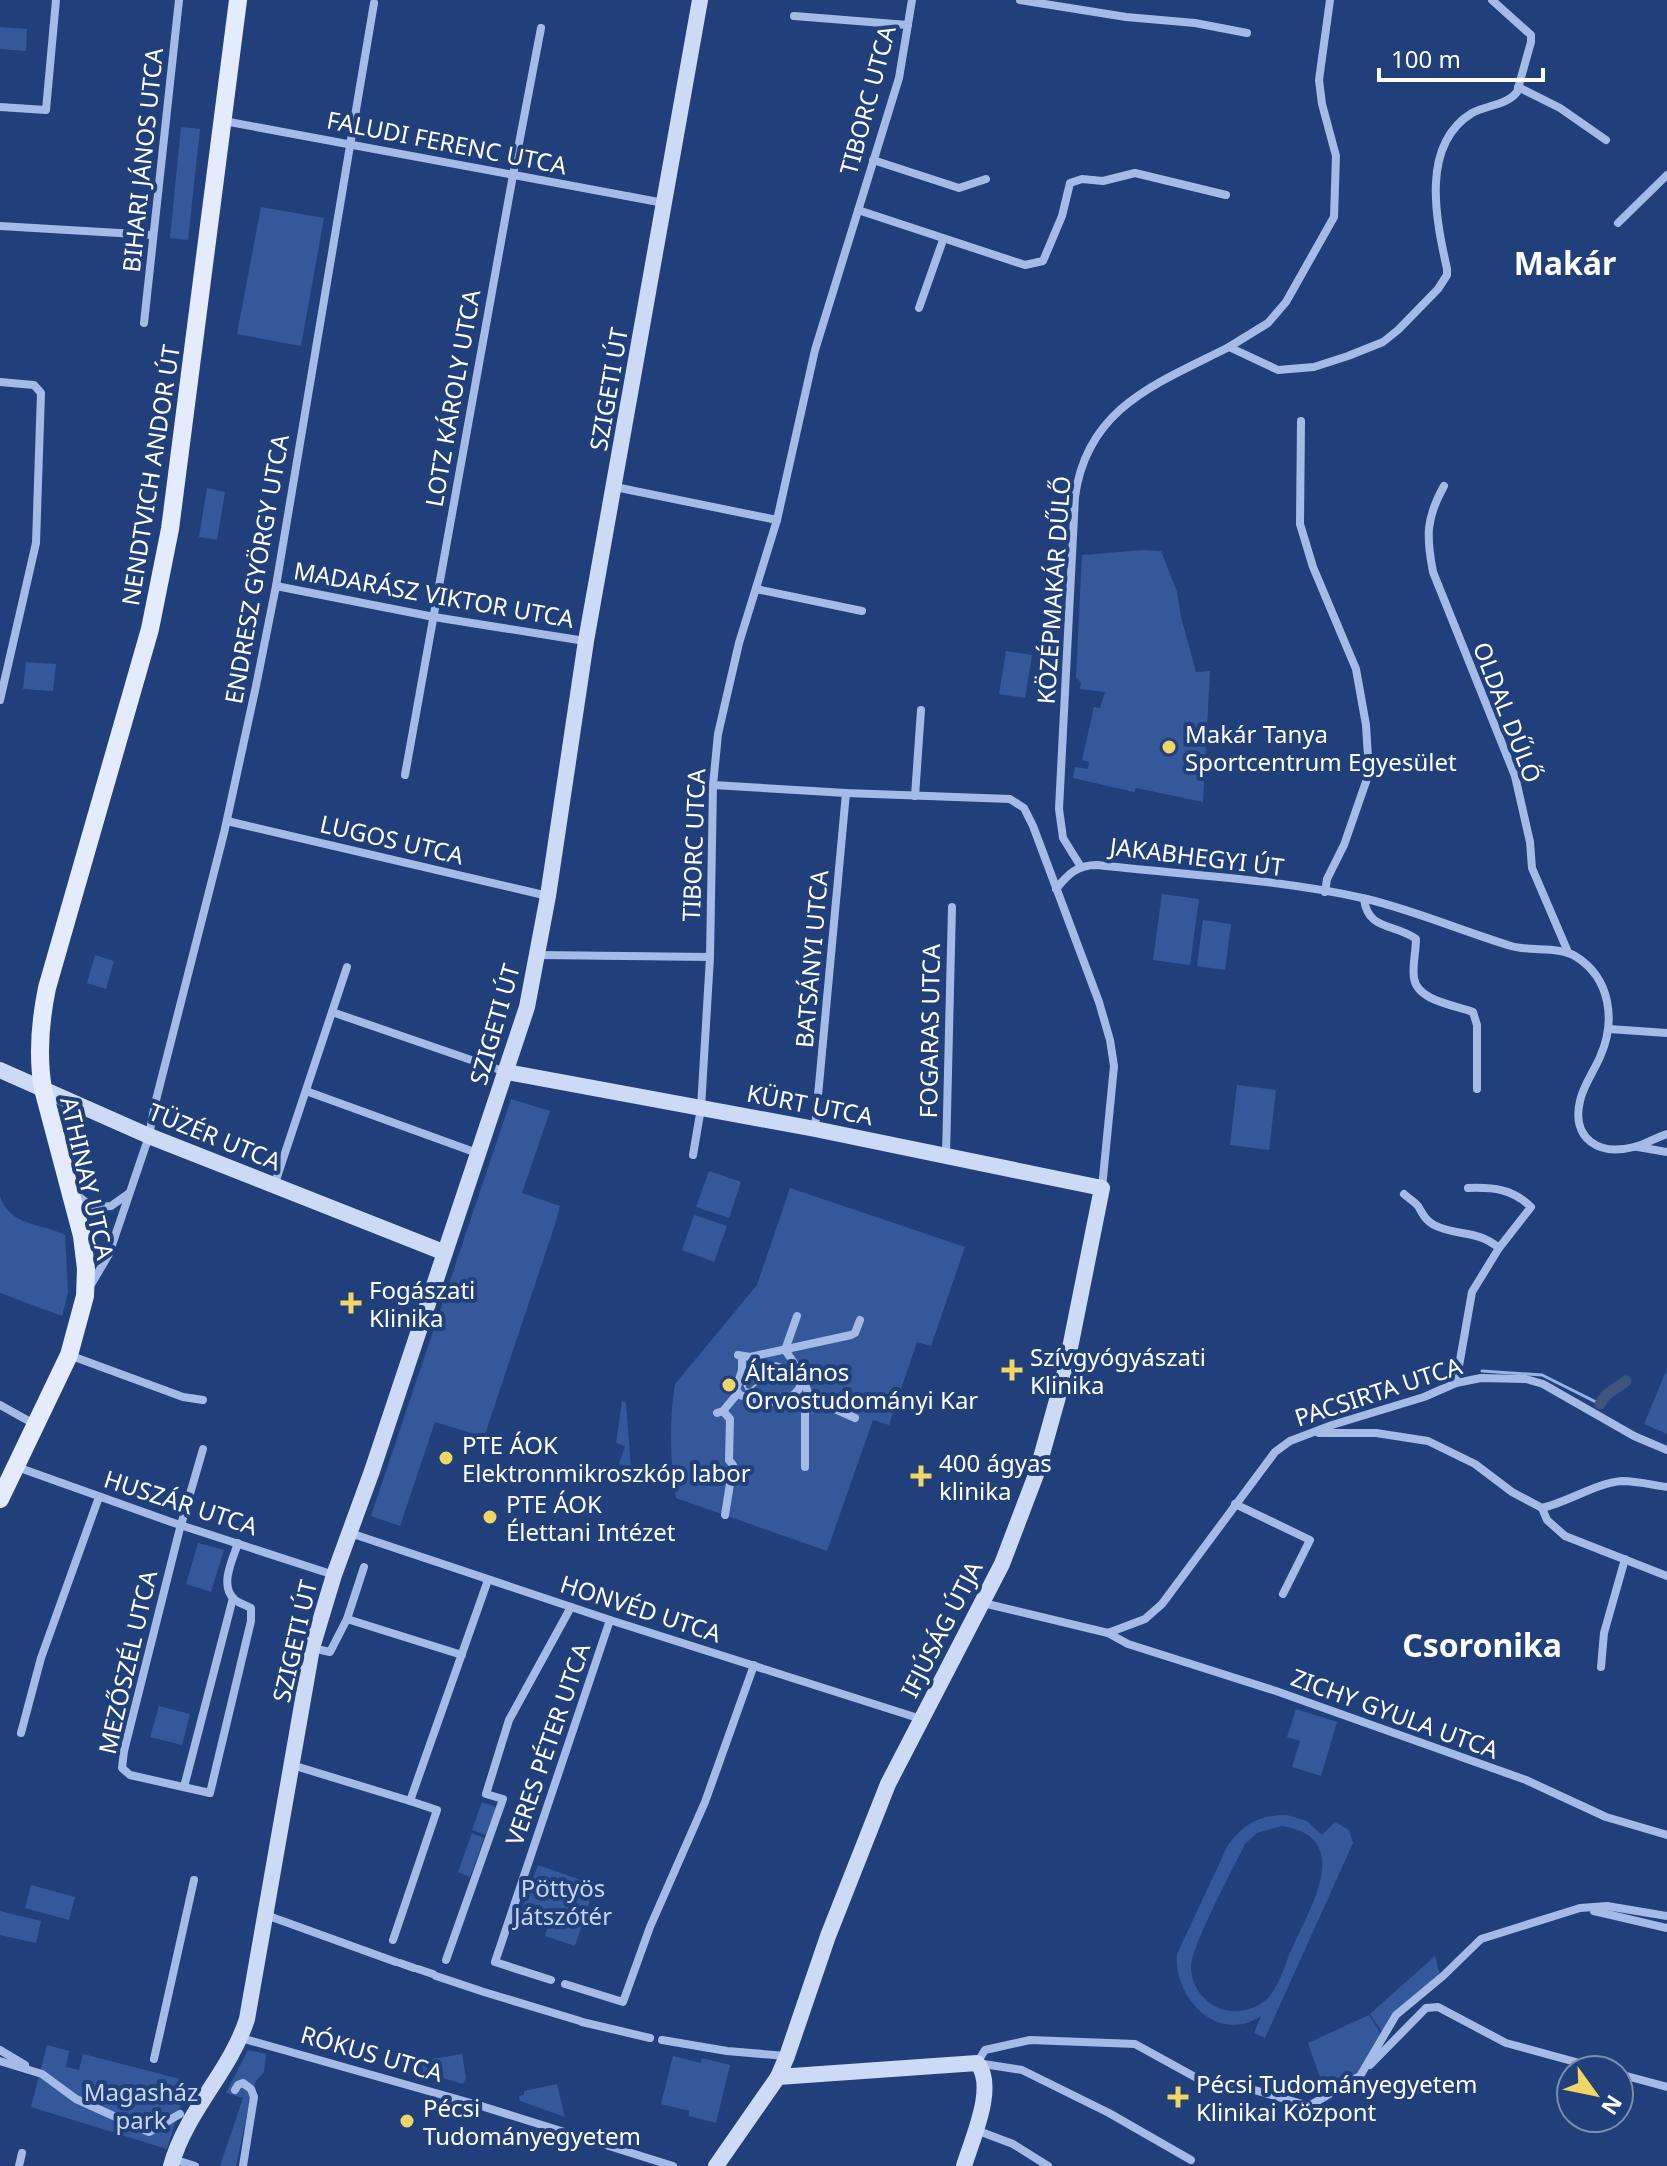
<svg xmlns="http://www.w3.org/2000/svg" width="1667" height="2166" viewBox="0 0 1667 2166" font-family="'Noto Sans',sans-serif">
  <style>
    .green { fill: #345899; fill-rule: evenodd }
    .water { fill: #3e5580; stroke: #97b4e7; stroke-width: 2 }
    .lines { fill: none; stroke-linecap: round; stroke-linejoin: round }
    .stream { stroke: #97b4e7; stroke-width: 3 }
    .canal { stroke: #3e5580; stroke-width: 11 }
    .street { stroke: #a3bbe6; stroke-width: 8 }
    .secondary { stroke: #cddaf5; stroke-width: 16 }
    .primary { stroke: #e4ebfd; stroke-width: 18 }
    .poi-dot { fill: #f2d664; stroke: #21407b; stroke-width: 3 }
    .labels { text-anchor: middle; dominant-baseline: central; stroke-width: 8; stroke-linejoin: round; paint-order: stroke }
    .street-label { font-size: 24px; fill: #fff; stroke: #21407b }
    .poi-label { font-size: 24px; fill: #fff; stroke: #21407b; text-anchor: start }
    .park-label { font-size: 24px; fill: #c6d7f4; stroke: #21407b }
    .district-label { font-size: 32px; font-weight: bold; fill: #fff; stroke: #21407b }
  </style>
  <rect width="100%" height="100%" fill="#21407b"/>
  <g class="green">
    <path d="M0 27 27 29 26 51 0 49Z"/>
    <path d="M181 127 200 129 188 240 170 238Z"/>
    <path d="M261 207 324 218 301 346 237 334Z"/>
    <path d="M207 488 225 492 217 540 199 537Z"/>
    <path d="M1144 550 1161 551 1177 592 1181 617 1196 672 1210 671 1203 802 1136 788 1134 792 1073 778 1075 767 1088 769 1089 762 1082 760 1094 707 1100 708 1105 692 1080 689 1081 682 1076 678 1082 555Z"/>
    <path d="M1006 651 1032 655 1025 698 999 694Z"/>
    <path d="M26 662 56 664 53 691 23 689Z"/>
    <path d="M1162 894 1199 899 1190 965 1153 960Z"/>
    <path d="M1203 920 1231 924 1225 970 1197 966Z"/>
    <path d="M95 955 114 961 106 989 87 983Z"/>
    <path d="M1237 1085 1276 1090 1269 1150 1230 1145Z"/>
    <path d="M511 1099 550 1111 522 1193 560 1206 556 1221 484 1437 435 1422 400 1526 371 1516Z"/>
    <path d="M709 1171 741 1182 729 1218 696 1207Z"/>
    <path d="M790 1188 965 1247 931 1346 917 1342 889 1425 873 1420 827 1551 676 1498C670 1461 669 1421 675 1384L757 1285Z"/>
    <path d="M0 1196C9 1226 41 1223 65 1235L68 1292 62 1316 0 1293Z"/>
    <path d="M694 1215 727 1226 714 1262 682 1250Z"/>
    <path d="M1667 1369V1434L1644 1424Z"/>
    <path d="M622 1401 626 1403 631 1468 619 1464 625 1446 616 1443Z"/>
    <path d="M198 1543 224 1550 211 1592 186 1584Z"/>
    <path d="M159 1706 190 1714 182 1745 150 1737Z"/>
    <path d="M1296 1709 1337 1722 1321 1776 1292 1767 1300 1741 1287 1737Z"/>
    <path d="M482 1802 496 1807 486 1835 472 1830Z"/>
    <path d="M1287 1815 1307 1821 1322 1835 1335 1822 1349 1830 1353 1843 1265 2038 1254 2033 1261 2016C1218 2045 1173 1998 1177 1954L1228 1845C1244 1823 1260 1815 1287 1815ZM1282 1826C1354 1837 1311 1906 1294 1944 1286 1960 1280 1986 1267 1999 1255 2010 1237 2014 1221 2009 1204 2003 1191 1986 1191 1967 1191 1947 1234 1867 1245 1844L1257 1833Z"/>
    <path d="M472 1833 484 1838 470 1877 458 1872Z"/>
    <path d="M538 1865 595 1885 575 1946 545 1936 549 1922 521 1912Z"/>
    <path d="M31 1885 75 1897 69 1920 25 1908Z"/>
    <path d="M0 1911 41 1921 36 1943 0 1935Z"/>
    <path d="M1435 1956 1440 1975 1382 2032 1370 2014Z"/>
    <path d="M1369 2015 1381 2034 1356 2074 1325 2092 1308 2043Z"/>
    <path d="M47 2045 69 2051 66 2067 79 2070 83 2054 188 2081 167 2149 31 2107Z"/>
    <path d="M248 2050 266 2054 264 2072 256 2081 251 2095 236 2166H220L243 2098 226 2093Z"/>
    <path d="M462 2054 466 2078 463 2084 423 2072 422 2061Z"/>
    <path d="M673 2056 701 2063 702 2058 730 2065 716 2123 689 2116V2111L661 2104Z"/>
    <path d="M557 2084 565 2117 520 2101 519 2096 524 2095V2091Z"/>
  </g>
  <path class="water" d="M776 1363 782 1365 783 1370 780 1379 773 1382 761 1380 750 1390 746 1389 744 1384C749 1372 762 1365 776 1363Z"/>
  <g class="lines">
    <path class="stream" d="M1482 1371 1542 1375 1600 1404"/>
    <path class="canal" d="M1600 1404 1605 1396 1626 1381"/>
    <g class="street">
      <path d="M1020 0 1126 17 1195 23 1247 33"/>
      <path d="M794 16 908 25"/>
      <path d="M1518 87 1560 108 1606 140"/>
      <path d="M0 107 46 110 56 0"/>
      <path d="M224 121 664 203"/>
      <path d="M873 160 959 188 986 179"/>
      <path d="M858 210 1025 265 1043 261 1062 216 1070 183 1082 179 1103 181 1135 173 1226 195"/>
      <path d="M1618 223 1667 175"/>
      <path d="M0 226 153 235"/>
      <path d="M919 308 943 240"/>
      <path d="M144 323 179 0"/>
      <path d="M1229 347 1268 323 1286 302 1334 217 1336 156 1322 104 1319 80 1330 0"/>
      <path d="M0 382 34 385 41 393 36 543 0 700"/>
      <path d="M1301 421 1300 524 1313 567 1356 669 1366 725 1369 773 1344 845 1327 879 1325 892"/>
      <path d="M1444 486C1426 518 1426 536 1433 572L1515 776 1530 842 1532 868 1568 952"/>
      <path d="M615 487 777 520"/>
      <path d="M276 586 434 617 585 641"/>
      <path d="M756 589 862 611"/>
      <path d="M405 775 513 175 541 28"/>
      <path d="M713 785 846 793 1010 799 1024 808 1033 826 1099 1002 1110 1040 1114 1066 1102 1188"/>
      <path d="M915 796 921 710"/>
      <path d="M227 821 548 896"/>
      <path d="M1081 867 1063 838 1059 809 1075 497C1087 407 1158 383 1229 347L1278 370 1314 367 1348 356 1383 342 1398 330 1438 289 1447 275V269C1436 219 1420 145 1472 113 1486 105 1506 106 1517 92L1531 42V35L1492 0"/>
      <path d="M1056 889C1068 874 1077 865 1097 865 1186 875 1279 879 1367 899 1416 911 1462 931 1511 946 1531 952 1558 946 1575 956 1611 978 1616 1021 1600 1057 1594 1071 1583 1086 1580 1101 1571 1139 1599 1156 1634 1147 1645 1145 1656 1137 1667 1134"/>
      <path d="M1364 899C1368 931 1394 923 1416 939 1416 952 1412 966 1414 978 1417 1001 1455 1005 1473 1012L1477 1025V1089"/>
      <path d="M538 955 710 957"/>
      <path d="M332 1012 506 1072"/>
      <path d="M1609 1029 1667 1033"/>
      <path d="M306 1091 477 1153"/>
      <path d="M815 1128 846 793"/>
      <path d="M1638 1147 1667 1152"/>
      <path d="M693 1155 701 1108 710 957 713 785 718 734 739 643 777 520 815 350 899 78 912 0"/>
      <path d="M946 1155 952 907"/>
      <path d="M274 1186 347 967"/>
      <path d="M74 1193 92 1207 111 1206 128 1194"/>
      <path d="M1404 1194C1408 1198 1415 1202 1418 1206 1423 1214 1425 1220 1434 1225 1458 1237 1476 1229 1499 1248"/>
      <path d="M89 1288 109 1254 149 1136 155 1104 224 833 256 686 276 586 374 3"/>
      <path d="M797 1316 785 1350 801 1373 810 1398 855 1418"/>
      <path d="M69 1355 183 1397 203 1400"/>
      <path d="M738 1355 750 1357 851 1335 855 1333 860 1320"/>
      <path d="M742 1357V1370L736 1390 740 1395C763 1403 792 1409 803 1381"/>
      <path d="M1456 1383 1472 1292 1499 1248 1531 1207C1513 1189 1493 1187 1468 1188"/>
      <path d="M805 1402V1467"/>
      <path d="M0 1405 36 1425"/>
      <path d="M723 1411 730 1419 729 1460 733 1465 725 1515"/>
      <path d="M717 1413 723 1411 738 1393"/>
      <path d="M1319 1433H1376L1428 1441 1475 1464 1512 1492 1542 1508C1568 1502 1596 1483 1622 1481 1636 1481 1653 1485 1667 1487"/>
      <path d="M203 1449 179 1532 124 1751 122 1768 130 1775 210 1793 251 1621V1608C246 1605 238 1603 234 1599 219 1585 233 1559 238 1543"/>
      <path d="M17 1467 174 1523 334 1575"/>
      <path d="M1235 1504 1310 1540 1283 1594"/>
      <path d="M1542 1508 1547 1520 1565 1536 1667 1576"/>
      <path d="M350 1533 610 1620 921 1719"/>
      <path d="M983 1603 1108 1633 1145 1619 1162 1604 1275 1452 1290 1441 1332 1425 1424 1397 1456 1383 1481 1378 1526 1379 1543 1384 1634 1436 1667 1450"/>
      <path d="M347 1619 364 1567"/>
      <path d="M1108 1633 1128 1644 1276 1691 1526 1780 1606 1817 1667 1835"/>
      <path d="M312 1648 330 1652 347 1619 462 1655"/>
      <path d="M1601 1667 1604 1633 1625 1559"/>
      <path d="M21 1733 41 1658 99 1497"/>
      <path d="M292 1765 410 1801"/>
      <path d="M184 1787 233 1598"/>
      <path d="M1594 1911 1667 1928"/>
      <path d="M266 1915 396 1962"/>
      <path d="M393 1940 437 1810 410 1801 488 1580"/>
      <path d="M446 1960 503 1799 486 1794 509 1720 571 1607"/>
      <path d="M400 1963 414 1968"/>
      <path d="M418 1969 433 1974"/>
      <path d="M436 1976 481 1991"/>
      <path d="M551 1980 495 1962 610 1620"/>
      <path d="M565 1984 623 2002 650 1927 705 1802 754 1665"/>
      <path d="M484 1992 580 2021"/>
      <path d="M582 2022 650 2038"/>
      <path d="M241 2038 478 2105 673 2166"/>
      <path d="M662 2040 727 2051 786 2056"/>
      <path d="M0 2050 25 2065"/>
      <path d="M154 2059 194 1880"/>
      <path d="M0 2061 42 2074 76 2099 149 2132 180 2114"/>
      <path d="M1370 2065 1426 2008 1438 2007 1506 2043 1605 2070"/>
      <path d="M1619 2074 1667 2087"/>
      <path d="M235 2090 238 2085 243 2083 251 2089 254 2097 243 2166"/>
      <path d="M976 2130 1013 2144 1048 2166"/>
      <path d="M173 2159 195 2166"/>
      <path d="M1191 2160 1109 2113 1022 2070 977 2063 985 2050 1030 2040 1135 2044 1215 2088 1244 2087 1309 2106 1360 2076 1396 2015 1443 1976 1481 1939 1580 1908 1607 1906 1667 1916"/>
      <path d="M19 2166 22 2153"/>
    </g>
    <g class="secondary">
      <path d="M0 1070 149 1136 443 1252"/>
      <path d="M507 1072 815 1129 1102 1188 1066 1368 1037 1472 1002 1564 888 1784 828 1936 787 2056 778 2077 716 2166"/>
      <path d="M778 2077 977 2063C997 2086 972 2139 964 2166"/>
      <path d="M171 2166C186 2111 230 2072 247 2019L312 1648 334 1575 372 1471 527 1007 548 896 586 641 700 0"/>
    </g>
    <path class="primary" d="M0 1499 69 1355 85 1296 86 1269 82 1236 43 1089C37 1054 40 1022 47 988L150 629 170 529 238 0"/>
  </g>
  <g class="poi-dot">
    <circle cx="1169" cy="747" r="8"/>
    <path d="M347 1291h8v8h8v8h-8v8h-8v-8h-8v-8h8z"/>
    <path d="M1008 1358h8v8h8v8h-8v8h-8v-8h-8v-8h8z"/>
    <circle cx="729" cy="1385" r="8"/>
    <circle cx="446" cy="1458" r="8"/>
    <path d="M917 1464h8v8h8v8h-8v8h-8v-8h-8v-8h8z"/>
    <circle cx="490" cy="1517" r="8"/>
    <path d="M1174 2085h8v8h8v8h-8v8h-8v-8h-8v-8h8z"/>
    <circle cx="407" cy="2121" r="8"/>
  </g>
  <g class="labels">
    <g class="street-label">
      <text transform="translate(867 100) rotate(-75)">TIBORC UTCA</text>
      <text transform="translate(447 142) rotate(11)">FALUDI FERENC UTCA</text>
      <text transform="translate(142 160) rotate(-84)">BIHARI JÁNOS UTCA</text>
      <text transform="translate(608 389) rotate(-80)">SZIGETI ÚT</text>
      <text transform="translate(452 398) rotate(-80)">LOTZ KÁROLY UTCA</text>
      <text transform="translate(150 475) rotate(-81)">NENDTVICH ANDOR ÚT</text>
      <text transform="translate(256 569) rotate(-80)">ENDRESZ GYÖRGY UTCA</text>
      <text transform="translate(1053 590) rotate(-86)">KÖZÉPMAKÁR DŰLŐ</text>
      <text transform="translate(434 594) rotate(10)">MADARÁSZ VIKTOR UTCA</text>
      <text transform="translate(1508 712) rotate(69)">OLDAL DŰLŐ</text>
      <text transform="translate(392 839) rotate(13)">LUGOS UTCA</text>
      <text transform="translate(693 845) rotate(-88)">TIBORC UTCA</text>
      <text transform="translate(1197 856) rotate(7)">JAKABHEGYI ÚT</text>
      <text transform="translate(811 959) rotate(-85)">BATSÁNYI UTCA</text>
      <text transform="translate(494 1024) rotate(-74)">SZIGETI ÚT</text>
      <text transform="translate(929 1031) rotate(-89)">FOGARAS UTCA</text>
      <text transform="translate(810 1104) rotate(11)">KÜRT UTCA</text>
      <text transform="translate(215 1136) rotate(22)">TÜZÉR UTCA</text>
      <text transform="translate(88 1178) rotate(77)">ATHINAY UTCA</text>
      <text transform="translate(1378 1391) rotate(-18)">PACSIRTA UTCA</text>
      <text transform="translate(181 1502) rotate(18)">HUSZÁR UTCA</text>
      <text transform="translate(641 1608) rotate(18)">HONVÉD UTCA</text>
      <text transform="translate(941 1629) rotate(-63)">IFJÚSÁG ÚTJA</text>
      <text transform="translate(294 1641) rotate(-77)">SZIGETI ÚT</text>
      <text transform="translate(127 1662) rotate(-77)">MEZŐSZÉL UTCA</text>
      <text transform="translate(1395 1713) rotate(20)">ZICHY GYULA UTCA</text>
      <text transform="translate(547 1744) rotate(-71)">VERES PÉTER UTCA</text>
      <text transform="translate(372 2053) rotate(16)">RÓKUS UTCA</text>
    </g>
    <g class="poi-label">
      <text x="1185" y="733">Makár Tanya<tspan x="1185" dy="28">Sportcentrum Egyesület</tspan></text>
      <text x="369" y="1289">Fogászati<tspan x="369" dy="28">Klinika</tspan></text>
      <text x="1030" y="1356">Szívgyógyászati<tspan x="1030" dy="28">Klinika</tspan></text>
      <text x="745" y="1371">Általános<tspan x="745" dy="28">Orvostudományi Kar</tspan></text>
      <text x="462" y="1444">PTE ÁOK<tspan x="462" dy="28">Elektronmikroszkóp labor</tspan></text>
      <text x="939" y="1462">400 ágyas<tspan x="939" dy="28">klinika</tspan></text>
      <text x="506" y="1503">PTE ÁOK<tspan x="506" dy="28">Élettani Intézet</tspan></text>
      <text x="1196" y="2083">Pécsi Tudományegyetem<tspan x="1196" dy="28">Klinikai Központ</tspan></text>
      <text x="423" y="2107">Pécsi<tspan x="423" dy="28">Tudományegyetem</tspan></text>
    </g>
    <g class="park-label">
      <text x="563" y="1887">Pöttyös<tspan x="563" dy="28">Játszótér</tspan></text>
      <text x="141" y="2091">Magasház<tspan x="141" dy="28">park</tspan></text>
    </g>
    <g class="district-label">
      <text x="1565" y="262">Makár</text>
      <text x="1482" y="1644">Csoronika</text>
    </g>
  </g>
  <g transform="translate(1595 2094) rotate(123)"><circle r="38" fill="#21407b" stroke="#7a8cb0" stroke-width="2"/>
  <path d="M0-6L14 30L0 20L-14 30Z" fill="#f2d664"/>
  <text y="-12" font-size="22" font-weight="bold" text-anchor="middle" fill="#ffffff">N</text>
  </g>
  <path d="M1379 68v12h164v-12" fill="none" stroke="#ffffff" stroke-width="4"/>
  <text x="1391" y="68" font-size="24" fill="#ffffff" stroke="#21407b" stroke-width="6" paint-order="stroke">100 m</text>
</svg>
